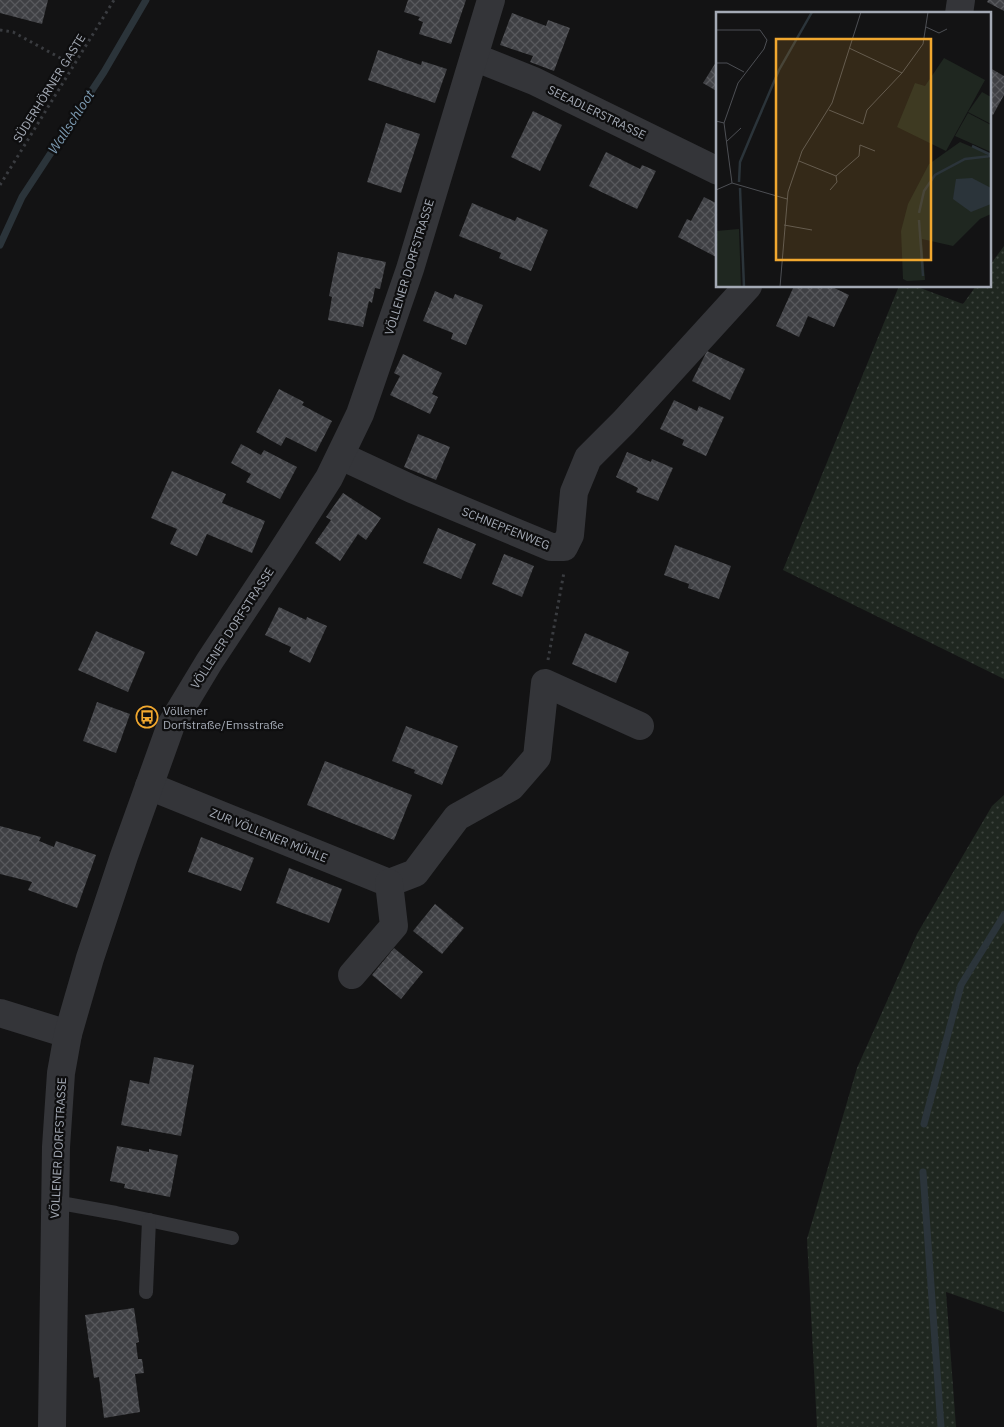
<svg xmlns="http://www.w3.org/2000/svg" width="1004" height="1427" viewBox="0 0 1004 1427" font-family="'IBM Plex Sans',sans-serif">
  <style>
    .grass { fill: url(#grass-dots) }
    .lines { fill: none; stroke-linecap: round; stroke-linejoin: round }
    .stream { stroke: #2b343a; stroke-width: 7 }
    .building { fill: url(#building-cross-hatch) }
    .path { stroke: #3a3c40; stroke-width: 3; stroke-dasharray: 2.5 4; stroke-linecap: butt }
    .service { stroke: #343539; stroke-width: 14 }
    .minor { stroke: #343539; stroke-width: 28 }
    .tertiary { stroke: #343539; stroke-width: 28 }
    .labels { text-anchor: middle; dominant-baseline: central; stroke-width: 4.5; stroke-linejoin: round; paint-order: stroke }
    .street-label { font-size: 12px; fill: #a4aab5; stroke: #0e0e0f }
    .poi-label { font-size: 12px; fill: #a4aab5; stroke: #0e0e0f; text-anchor: start }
    .water-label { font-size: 14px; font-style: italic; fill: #7b99b0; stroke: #0e0e0f }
    .inset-river { fill: none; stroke: #2b343a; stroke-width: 2.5 }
    .inset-road { fill: none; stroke: #4d4f54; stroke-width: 1 }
    .view { fill: #f1a82f; fill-opacity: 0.15; stroke: #f1a82f; stroke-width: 2.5 }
    .inset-edge { fill: none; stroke: #a4aab5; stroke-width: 2.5 }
  </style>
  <defs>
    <pattern id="grass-dots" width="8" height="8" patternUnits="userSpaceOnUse" patternTransform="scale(1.25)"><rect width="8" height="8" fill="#1f2720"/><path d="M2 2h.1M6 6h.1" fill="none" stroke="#3d443e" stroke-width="1.8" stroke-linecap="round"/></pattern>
    <pattern id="building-cross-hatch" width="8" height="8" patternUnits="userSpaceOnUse" patternTransform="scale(1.25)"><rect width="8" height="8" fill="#3f4044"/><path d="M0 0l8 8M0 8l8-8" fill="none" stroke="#58595d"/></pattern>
  </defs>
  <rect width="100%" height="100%" fill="#131314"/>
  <g class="grass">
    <path d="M1004 246V679L783 570 899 286H915L963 304 976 286H990V265Z"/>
    <path d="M1004 795V1312L946 1292 956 1427H817L807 1239 857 1068 917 934 992 806Z"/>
  </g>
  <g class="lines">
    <g class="stream">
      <path d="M0 245 22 197 104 72 146 0"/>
      <path d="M924 1124 961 985 1004 915"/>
      <path d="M923 1172 941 1427"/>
    </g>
  </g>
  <g class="building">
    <path d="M0 0H48L42 24 0 13Z"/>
    <path d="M408 0H466L451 44 419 34 423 22 418 20 420 17 404 12Z"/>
    <path d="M988 0H1004V11L987 2Z"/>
    <path d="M512 13 546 26 548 20 570 28 554 71 530 62 533 56 500 45Z"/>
    <path d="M378 50 421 65 422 61 447 69 435 103 368 80Z"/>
    <path d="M718 59V92L703 83Z"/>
    <path d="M990 68 1004 76V95L993 115 990 113Z"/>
    <path d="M533 111 562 125 540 171 511 157Z"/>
    <path d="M386 123 420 134 401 193 367 182Z"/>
    <path d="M606 152 640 169 642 165 656 171 637 209 589 186Z"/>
    <path d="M704 197 718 204V258L678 237 687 219 691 221Z"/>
    <path d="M472 203 515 221 517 217 548 230 531 271 499 258 501 253 459 236Z"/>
    <path d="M338 252 386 262 380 289 375 288 372 303 369 301 363 327 328 320 332 297 329 296Z"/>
    <path d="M794 286H830L849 295 834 327 808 316 799 337 776 326Z"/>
    <path d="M435 291 453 299 455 294 483 305 466 345 451 339 453 333 423 321Z"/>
    <path d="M707 351 745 369 730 400 692 381Z"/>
    <path d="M403 354 442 373 432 394 438 397 430 414 390 395 400 376 394 373Z"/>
    <path d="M279 389 304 402 302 405 332 421 316 452 286 437 281 446 256 432Z"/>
    <path d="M674 400 697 411 699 406 724 417 706 456 682 445 684 440 660 429Z"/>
    <path d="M418 434 450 447 436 480 404 467Z"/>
    <path d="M241 444 261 455 264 450 297 467 280 499 246 482 251 474 231 463Z"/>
    <path d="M627 452 651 462 652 459 673 468 658 501 636 492 638 488 616 477Z"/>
    <path d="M172 471 226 494 222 503 265 521 252 553 207 534 197 556 170 544 177 529 151 518Z"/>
    <path d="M343 493 381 518 366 540 358 534 340 561 315 543 331 520 326 517Z"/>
    <path d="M438 528 476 544 461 579 423 563Z"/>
    <path d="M675 545 731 566 719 599 688 588 689 584 664 575Z"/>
    <path d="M504 554 534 566 522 597 492 584Z"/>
    <path d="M279 607 306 620 307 617 327 626 310 663 289 652 291 647 265 635Z"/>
    <path d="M96 631 145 652 128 692 78 670Z"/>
    <path d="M585 633 629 652 616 683 572 664Z"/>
    <path d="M97 702 130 714 116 753 83 741Z"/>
    <path d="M406 726 458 746 442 785 414 773 415 770 392 761Z"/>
    <path d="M325 761 412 795 394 840 307 805Z"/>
    <path d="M0 826 41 837 39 841 54 847 56 841 96 855 77 908 28 890 32 882 0 874Z"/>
    <path d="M201 837 254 858 241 891 188 872Z"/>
    <path d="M289 868 342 889 329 923 276 903Z"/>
    <path d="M435 904 464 928 442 954 413 931Z"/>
    <path d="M394 948 423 972 401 999 372 975Z"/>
    <path d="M154 1057 194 1065 181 1136 121 1125 130 1080 149 1084Z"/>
    <path d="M117 1146 149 1152V1149L178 1155 170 1197 124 1188 125 1184 110 1181Z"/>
    <path d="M134 1308 139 1342 136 1343 138 1359H142L144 1373 135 1374 140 1412 104 1418 99 1377 94 1378 85 1315Z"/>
  </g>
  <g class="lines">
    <g class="path">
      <path d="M0 30 13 32 73 65"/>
      <path d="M0 185 114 0"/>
      <path d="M548 660 564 572"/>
    </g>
    <g class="service">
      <path d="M55 1202 116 1213 232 1238"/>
      <path d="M146 1292 149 1220"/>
    </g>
    <g class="minor">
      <path d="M959 14 961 0"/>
      <path d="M474 57 534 81 718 171"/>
      <path d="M341 456 412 489 551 547H564L570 535 574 492 588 458 624 422 748 286"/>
      <path d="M149 786 389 883 415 873 457 817 511 787 537 757 545 683 640 726"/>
      <path d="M352 975 394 926 389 883"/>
      <path d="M0 1013 68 1034"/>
    </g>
    <path class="tertiary" d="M52 1427 56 1147 61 1073 68 1034 90 958 124 856 171 725 209 662 281 553 329 478 360 414 410 269 491 0"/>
  </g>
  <defs>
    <g id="bus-ring" transform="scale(1.125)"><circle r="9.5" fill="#0e0e0f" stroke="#f1a82f" stroke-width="1.5"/><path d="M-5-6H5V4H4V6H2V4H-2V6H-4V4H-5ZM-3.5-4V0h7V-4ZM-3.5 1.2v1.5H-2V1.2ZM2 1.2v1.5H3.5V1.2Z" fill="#f1a82f"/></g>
  </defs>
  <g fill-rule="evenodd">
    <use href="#bus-ring" x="147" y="717"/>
  </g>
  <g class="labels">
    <g class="street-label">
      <text transform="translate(49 88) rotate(-58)">SÜDERHÖRNER GASTE</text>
      <text transform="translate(597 112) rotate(26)">SEEADLERSTRASSE</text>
      <text transform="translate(409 267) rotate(-73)">VÖLLENER DORFSTRASSE</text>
      <text transform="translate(506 528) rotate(22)">SCHNEPFENWEG</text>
      <text transform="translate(232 628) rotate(-57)">VÖLLENER DORFSTRASSE</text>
      <text transform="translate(269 835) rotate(22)">ZUR VÖLLENER MÜHLE</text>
      <text transform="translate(58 1148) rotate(-87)">VÖLLENER DORFSTRASSE</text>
    </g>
    <g class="poi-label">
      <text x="163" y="710">Völlener<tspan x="163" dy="14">Dorfstraße/Emsstraße</tspan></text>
    </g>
    <g class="water-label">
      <text transform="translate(71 122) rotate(-57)">Wallschloot</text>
    </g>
  </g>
  <g transform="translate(716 12)">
    <rect width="275" height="275" fill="#131314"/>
    <path d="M228 46 269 68 230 139 181 115 199 71 209 74ZM252 101 275 113V140L239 124ZM244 130 270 141 275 149V202L264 207 237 234 206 227 209 268 191 269 187 267 185 219 192 192 213 152ZM23 217 25 275H0V219Z" fill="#1f2720"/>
    <path d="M266 80 275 85V112L252 100Z" fill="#1f2720"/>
    <path d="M256 166 275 176V192L255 200 237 187 240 167Z" fill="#2b343a"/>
    <path class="inset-river" d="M256 134 275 143M23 170 24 150 37 119 63 58 96 0M24 176 28 275M203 201 208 179 219 163 249 147 275 144M203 208 207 264"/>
    <path class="inset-road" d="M210 15 223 21 231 17M0 18H44L51 28 48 37 22 71 8 111M133 36 186 61 207 32 212 0M0 51H11L28 60M113 98 147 112 151 98 186 61M0 109 8 111 16 171M10 130 25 116M83 149 120 164 143 144 144 133 159 139M0 178 16 171 71 187M114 178 121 170 120 164M68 213 96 218M64 275 72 180 86 139 116 91 145 0"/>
    <path class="view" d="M60 27H215V248H60Z"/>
    <rect width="275" height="275" class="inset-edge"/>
  </g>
</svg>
